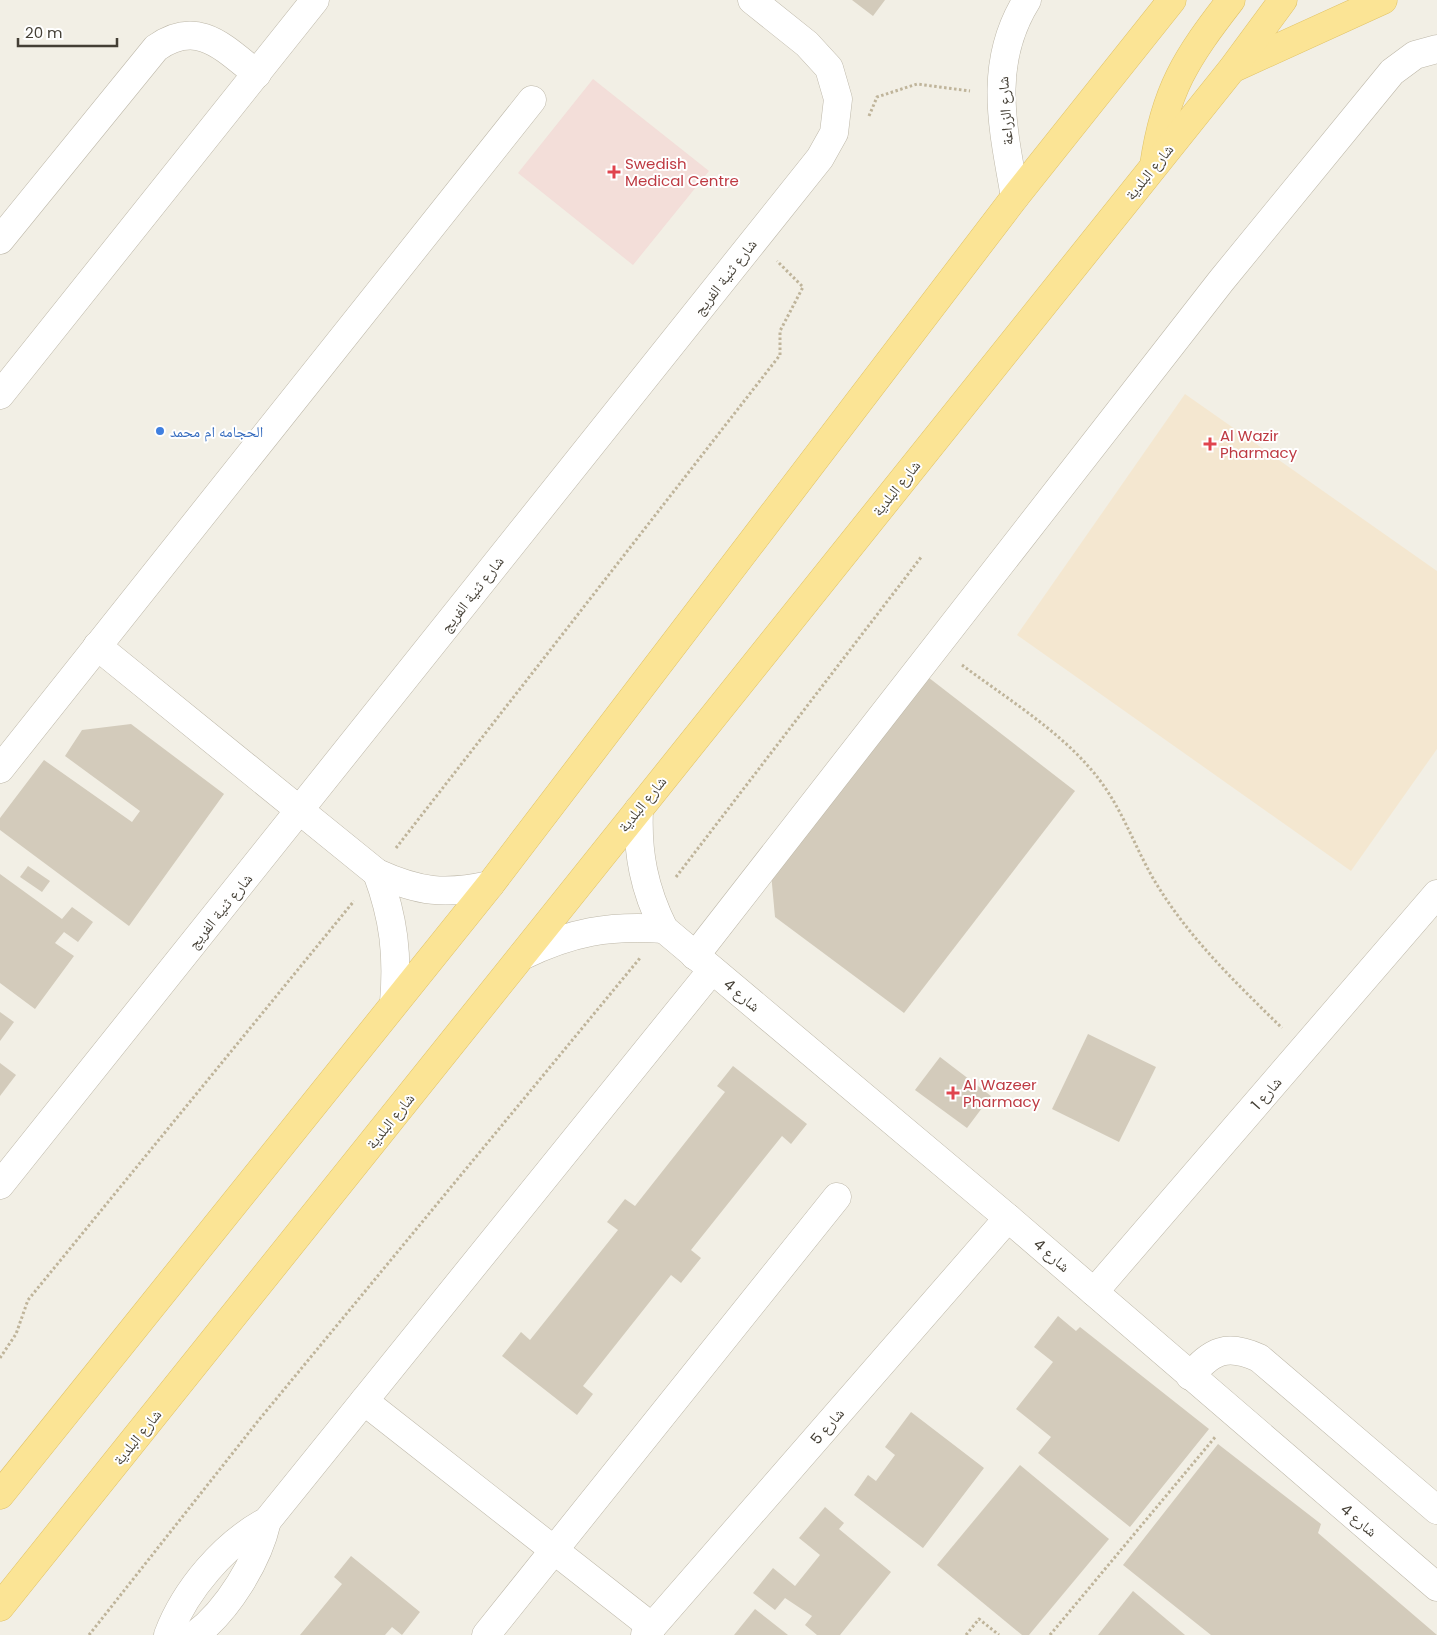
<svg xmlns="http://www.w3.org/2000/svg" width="1437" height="1635" viewBox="0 0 1437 1635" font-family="Poppins,'Noto Naskh Arabic',sans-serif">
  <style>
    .commercial { fill: #f4e7d0 }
    .medical { fill: #f3ded9 }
    .building { fill: #d3cbbb }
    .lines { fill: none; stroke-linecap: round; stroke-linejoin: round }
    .minor-casing { stroke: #bdb7a8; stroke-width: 29 }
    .major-casing { stroke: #e0c265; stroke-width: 29 }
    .path { stroke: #bfb49a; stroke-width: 3; stroke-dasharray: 2.5 2.5; stroke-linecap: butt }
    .minor { stroke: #fff; stroke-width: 28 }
    .major { stroke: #fbe495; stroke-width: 28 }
    .health-dot { fill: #e0444e; stroke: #fff; stroke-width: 2 }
    .shop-dot { fill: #3f7fe0; stroke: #fff; stroke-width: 2 }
    .labels { text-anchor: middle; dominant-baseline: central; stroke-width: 4; stroke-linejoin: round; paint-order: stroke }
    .street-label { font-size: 15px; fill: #443f35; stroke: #fff }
    .health-label { font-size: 15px; fill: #be3a42; stroke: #fff; text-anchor: start }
    .shop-label { font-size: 15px; fill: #366cbe; stroke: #fff; text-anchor: start }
  </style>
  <rect width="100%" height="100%" fill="#f2efe5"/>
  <path class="commercial" d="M1185 394 1437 571V749L1351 871 1017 635Z"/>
  <path class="medical" d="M593 79 709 171 633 265 518 173Z"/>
  <g class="building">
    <path d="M852 0H885L873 16Z"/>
    <path d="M924 674 1075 791 904 1013 775 917 771 873Z"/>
    <path d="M131 724 224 794 129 926 0 830V818L44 760 132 822 140 811 65 756 82 730Z"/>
    <path d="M28 866 50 881 42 892 20 877Z"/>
    <path d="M0 874 62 919 72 907 93 922 78 942 64 932 55 943 74 956 35 1009 0 983Z"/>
    <path d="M0 1012 14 1022 0 1041Z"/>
    <path d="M1088 1034 1156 1067 1119 1142 1052 1109Z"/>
    <path d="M940 1057 991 1096 967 1128 915 1090Z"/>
    <path d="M0 1063 16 1075 0 1096Z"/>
    <path d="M733 1066 807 1124 791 1144 782 1136 691 1250 701 1258 681 1283 671 1275 583 1386 593 1394 577 1415 502 1356 521 1332 530 1340 618 1230 607 1222 625 1199 635 1206 725 1092 717 1086Z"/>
    <path d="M1058 1316 1076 1331 1080 1327 1209 1429 1130 1527 1038 1453 1051 1437 1016 1409 1053 1362 1034 1347Z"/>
    <path d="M911 1412 984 1468 923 1548 854 1495 868 1475 876 1481 895 1455 885 1447Z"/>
    <path d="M1218 1444 1321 1524 1318 1533 1437 1635H1211L1123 1565Z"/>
    <path d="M1020 1465 1109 1539 1029 1635H1022L937 1565Z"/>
    <path d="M825 1507 844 1523 839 1529 891 1572 840 1635H817L805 1625 812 1616 785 1598 775 1610 753 1593 773 1568 795 1586 820 1555 799 1538Z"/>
    <path d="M351 1556 420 1612 402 1635 392 1627 385 1635H300L342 1584 334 1577Z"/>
    <path d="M1133 1591 1185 1635H1098Z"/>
    <path d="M755 1609 788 1635H734Z"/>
  </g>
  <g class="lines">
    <g class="minor-casing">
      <g id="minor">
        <path d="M1015 197C1003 128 987 64 1027 0"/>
        <path d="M0 240 156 48C198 18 224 48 257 74"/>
        <path d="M0 395 315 0"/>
        <path d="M97 646 377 873C419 892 445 895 490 885"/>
        <path d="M0 769 532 100"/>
        <path d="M639 809C637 853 644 889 664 929L1008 1218 1437 1587"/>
        <path d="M377 873C394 919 398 955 394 1003"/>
        <path d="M522 956C571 932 609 925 664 929"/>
        <path d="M695 956 1221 281 1392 72 1415 55 1437 49"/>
        <path d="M0 1185 820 158 834 133 838 99 829 68 807 44 752 0"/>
        <path d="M1094 1292 1437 894"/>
        <path d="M1190 1376C1212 1351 1226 1343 1259 1358L1437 1510"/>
        <path d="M364 1401 652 1627"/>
        <path d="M168 1635C185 1590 224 1544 267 1521L712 970"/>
        <path d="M195 1635C228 1610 258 1561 267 1521"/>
        <path d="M486 1635 837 1197"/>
        <path d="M645 1635 1008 1218"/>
      </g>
    </g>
    <g class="major-casing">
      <g id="major">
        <path d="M1236 67 1383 0"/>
        <path d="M1154 165C1165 90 1186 58 1231 0"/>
        <path d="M0 1495 490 885 1015 197 1172 0"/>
        <path d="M0 1607 1232 69 1283 0"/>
      </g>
    </g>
    <g class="path">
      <path d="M869 116 877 97 917 84 970 91"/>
      <path d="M962 665C1002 695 1055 728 1088 766 1120 801 1131 840 1154 880 1188 937 1235 982 1282 1028"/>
      <path d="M396 848 780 355V331L803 287 777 261"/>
      <path d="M676 877 922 556"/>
      <path d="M0 1358 16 1334 28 1300 354 901"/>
      <path d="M89 1635 258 1421 640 958"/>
      <path d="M966 1635 979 1619 999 1635"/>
      <path d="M1050 1635 1216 1436"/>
    </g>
    <use href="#minor" class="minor"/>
    <use href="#major" class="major"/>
  </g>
  <g class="health-dot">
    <path d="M611.5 164.5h5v5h5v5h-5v5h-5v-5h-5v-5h5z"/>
    <path d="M1207.5 436.5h5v5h5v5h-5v5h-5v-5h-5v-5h5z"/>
    <path d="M950.5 1085.5h5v5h5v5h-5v5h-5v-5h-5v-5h5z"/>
  </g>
  <circle class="shop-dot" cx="160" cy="431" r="5"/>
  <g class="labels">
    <g class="street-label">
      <text transform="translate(1005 111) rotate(-94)">شارع الزراعة</text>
      <text transform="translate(1149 172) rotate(-51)">شارع البلدية</text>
      <text transform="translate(725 277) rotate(-52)">شارع ثنية الفريج</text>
      <text transform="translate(896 488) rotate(-51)">شارع البلدية</text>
      <text transform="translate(472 594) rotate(-52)">شارع ثنية الفريج</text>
      <text transform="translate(642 804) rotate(-51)">شارع البلدية</text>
      <text transform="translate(220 911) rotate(-51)">شارع ثنية الفريج</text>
      <text transform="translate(742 995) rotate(40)">شارع 4</text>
      <text transform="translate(1266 1093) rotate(-49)">شارع 1</text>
      <text transform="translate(390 1121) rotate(-51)">شارع البلدية</text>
      <text transform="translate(1052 1255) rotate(41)">شارع 4</text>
      <text transform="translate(827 1426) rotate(-49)">شارع 5</text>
      <text transform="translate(137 1437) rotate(-51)">شارع البلدية</text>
      <text transform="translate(1359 1520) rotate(40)">شارع 4</text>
    </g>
    <g class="health-label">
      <text x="625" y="163">Swedish<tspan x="625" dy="17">Medical Centre</tspan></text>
      <text x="1220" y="435">Al Wazir<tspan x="1220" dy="17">Pharmacy</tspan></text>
      <text x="963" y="1084">Al Wazeer<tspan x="963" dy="17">Pharmacy</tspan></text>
    </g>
    <g class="shop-label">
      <text x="170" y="431">الحجامه ام محمد</text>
    </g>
  </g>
  <path d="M18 38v8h99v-8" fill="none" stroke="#443f35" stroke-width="2.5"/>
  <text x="25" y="38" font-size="15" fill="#443f35" stroke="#ffffff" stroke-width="4" paint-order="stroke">20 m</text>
</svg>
